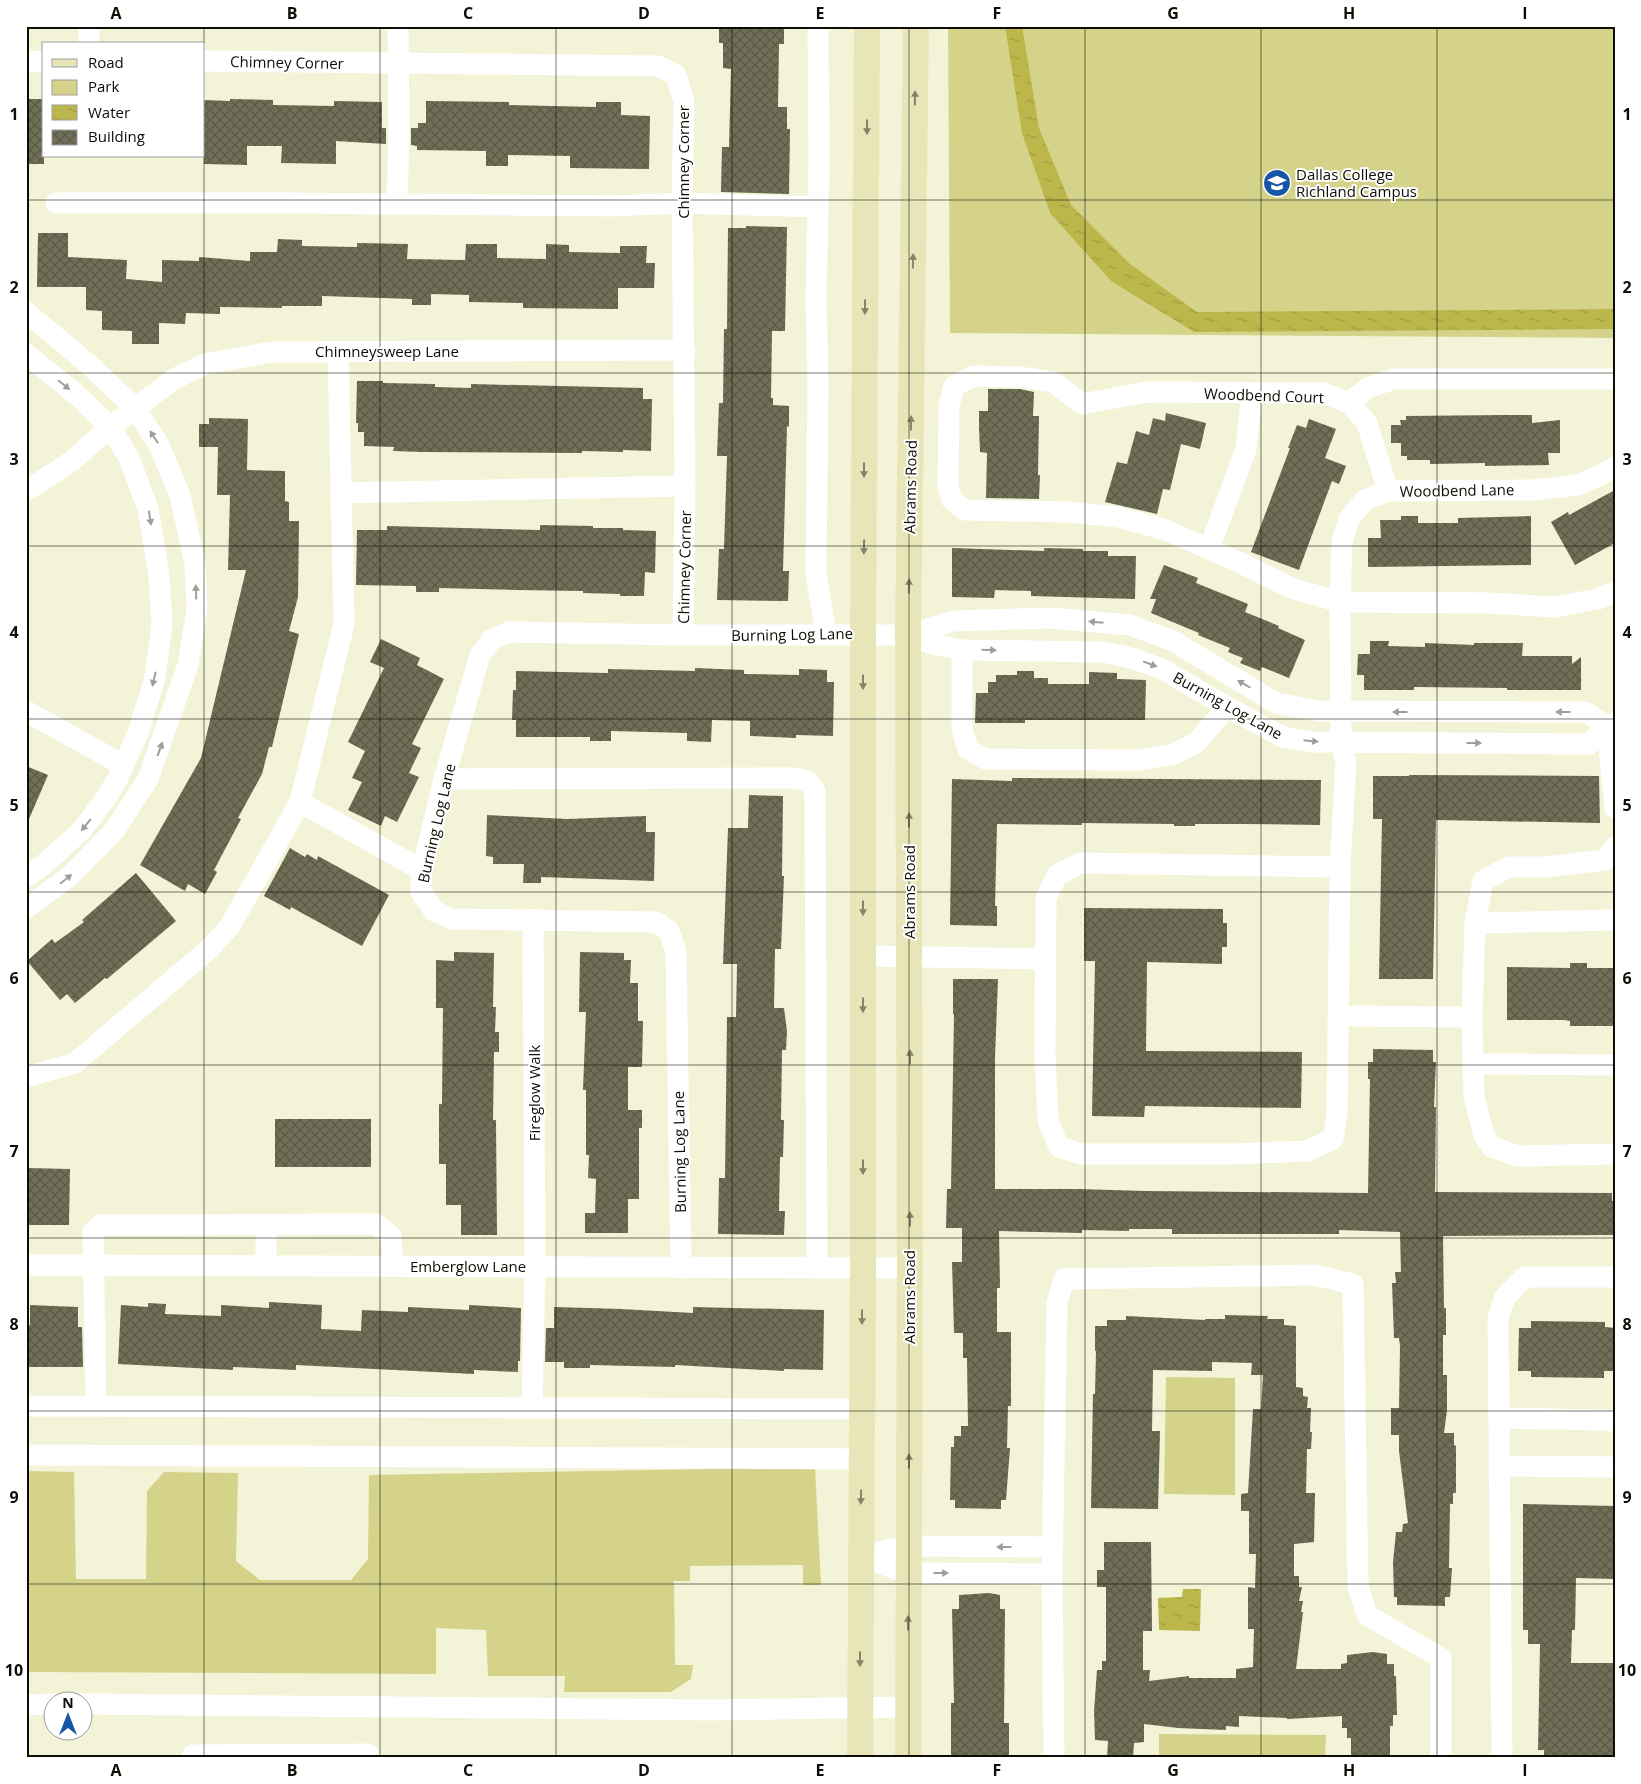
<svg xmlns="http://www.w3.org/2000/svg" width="1641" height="1784" viewBox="0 0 1641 1784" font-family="'Open Sans',sans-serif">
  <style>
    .green { fill: #d5d389 }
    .water { fill: url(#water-ripples) }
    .building { fill: url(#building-cross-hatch) }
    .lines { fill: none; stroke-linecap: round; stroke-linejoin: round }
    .minor { stroke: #fff; stroke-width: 21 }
    .major { stroke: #e8e6b9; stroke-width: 26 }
    .oneway { fill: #858468 }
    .oneway2 { fill: #9e9e9b }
    .grid { fill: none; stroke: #0d0d05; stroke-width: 1; stroke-opacity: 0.55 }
    .labels { text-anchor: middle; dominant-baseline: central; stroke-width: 4; stroke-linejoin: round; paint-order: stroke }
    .street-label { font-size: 15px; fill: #0d0d05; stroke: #fff }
    .poi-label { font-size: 15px; fill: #0d0d05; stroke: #fff; text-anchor: start }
    .neatline { fill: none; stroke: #0d0d05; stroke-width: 2 }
    .grid-label { font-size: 16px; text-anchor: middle; font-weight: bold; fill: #0d0d05 }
  </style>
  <defs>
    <pattern id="water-ripples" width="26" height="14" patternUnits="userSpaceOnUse" patternTransform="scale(1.25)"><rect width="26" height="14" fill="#bcb74b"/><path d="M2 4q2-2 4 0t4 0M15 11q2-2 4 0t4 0" fill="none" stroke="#a09c40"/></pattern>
    <pattern id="building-cross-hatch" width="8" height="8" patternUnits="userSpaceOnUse" patternTransform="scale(1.25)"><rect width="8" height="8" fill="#706f57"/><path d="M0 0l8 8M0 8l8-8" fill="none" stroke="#5a5a46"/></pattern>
  </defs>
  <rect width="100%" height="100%" fill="#f3f3d8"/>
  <g class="green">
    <path d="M948 26H1615V338L950 333Z"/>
    <path d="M1166 1377 1235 1378V1495L1164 1494Z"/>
    <path d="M815 1467 821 1585H803V1565L690 1566V1581H674L675 1665H693L691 1679 671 1692H564L565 1676H488L486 1630 436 1628V1674L26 1672V1471L74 1472 76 1579H146L147 1491 164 1472 238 1473 236 1561 260 1580H351L368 1559 369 1475Z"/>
    <path d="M1159 1734 1326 1735 1325 1758H1159Z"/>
  </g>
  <g class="water">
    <path d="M1005 26H1022L1039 128 1071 205 1130 264 1197 312 1615 309V329L1194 332 1111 281 1050 213 1022 133Z"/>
    <path d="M1183 1589H1201L1200 1631 1159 1630 1158 1598 1182 1597Z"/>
  </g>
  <g class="building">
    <path d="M719 26H784V44H779L778 107H787V129H790L789 194 721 192 722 147H729L731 69 723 68V43H719Z"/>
    <rect x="26" y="99" width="18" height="65"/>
    <path d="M230 99 273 100V105L334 106V101L382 102V128H386V144L336 141V164L281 163 282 146H247V165L204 164V100L230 101Z"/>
    <path d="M426 101 509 102V105L596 107V102H621V115L650 116 649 169 570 168V156L508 155V166H486V151L417 150V146L411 145V128H418V123H426Z"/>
    <path d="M746 226 787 227 785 331H772L771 398H773V405L789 406V427L787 426 783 571H789L788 601 717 600 719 549H724L727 456H717L719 403H723L724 329H727L728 228H746Z"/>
    <path d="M38 233H68V257L127 260 126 279 162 282V260L199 261V257L250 261V252H277L278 239 302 240V246L357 247V243L408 244 407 259 465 260 466 244H497V258L546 259V244L569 245V252L620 253V246H647L646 263H655L654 288H618V309L523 308V303L469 302V295L431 294V305H412V299L322 296V306H282V308L220 307V314L186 313 185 324 159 323V344H132V331L102 330V311L86 310V287H37Z"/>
    <path d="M357 381H383V383L435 384V387L471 388V384L643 388V399H652L651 451 623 450V452L582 451V453L422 452 393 451 394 447 364 446V432H358V423H356Z"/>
    <path d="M988 389H1020L1034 392 1033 416H1039L1038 475H1040L1039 499 986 498 987 453 980 452 979 428V411H988Z"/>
    <path d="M1166 413 1206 423 1200 449 1181 444 1170 490 1163 489 1157 514 1105 502 1117 462 1127 464 1136 431 1149 435 1153 418 1165 421Z"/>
    <path d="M1502 415H1532V423L1560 420V453H1548L1549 465 1485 466V463L1430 464V460H1407V456H1401V443H1391V425H1401L1400 420H1406V416Z"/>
    <path d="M209 418 248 419 247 470 285 471V501L289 502V521H299L298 597 289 631 299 634 272 747H269L262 774 238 818 241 819 214 870 217 872 205 894 188 884 185 891 140 865 201 758 246 570H228L230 495H217L218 447H199V424H209Z"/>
    <path d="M1309 419 1336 429 1325 458 1346 466 1339 484 1332 481 1299 570 1251 552 1290 448H1288L1297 425 1306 428Z"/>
    <path d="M1615 490V543L1575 565 1551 522 1568 512 1569 515Z"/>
    <path d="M1401 516H1418V523H1458V518L1531 516V565L1368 567V538H1381L1380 520H1401Z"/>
    <path d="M540 525 593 526V528H623V530L656 531 655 573 645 572 644 596H620V594L583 593V591L516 590 439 588V592H416V586L356 585 357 530H387V526L540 530Z"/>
    <path d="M952 548 1044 551V548L1083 549V551H1108V556H1136L1135 599 1031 596V591L995 590 994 598 952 597Z"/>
    <path d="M1164 565 1198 578 1196 583 1248 604 1245 612 1279 626 1278 628 1305 640 1289 678 1262 667 1260 671 1240 663 1243 658 1228 652 1230 648 1198 635 1199 633 1151 613 1156 599H1150Z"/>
    <path d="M381 639 420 658 417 665 444 679 412 744 421 748 409 773 419 777 397 822 385 816 381 826 348 810 362 782 352 778 365 751 348 742 384 668 370 662Z"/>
    <path d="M1370 641H1389L1388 646 1425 647V643L1474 645V643H1523L1522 656H1572V664L1581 657V690H1507V688L1414 687V690H1364V675H1357L1358 654H1370Z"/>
    <path d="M695 668 744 670V674L799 675V669L827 670V682H834L833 736 796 735V738L750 736V721L712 720 711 742 687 741V733L611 731V741H590V737H516V720H512L513 690H516V671L608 673V669L695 671Z"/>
    <path d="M1017 671H1034V678H1048V684H1089V672L1117 673V679L1146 680 1145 720H1025V723H975L976 693H988V682H996V675H1017Z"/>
    <path d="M26 766 48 775 26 826Z"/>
    <path d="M1409 775 1599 776 1600 823 1436 820 1433 979H1379L1382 819H1373V776H1409Z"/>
    <path d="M1012 778 1321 780 1320 825 1244 824H1195V826H1174V824L1082 823V825L997 824 995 906H997V926L950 925 952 779 1012 781Z"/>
    <path d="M749 795 783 796 782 876H784L781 949H775L774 1008H784L787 1031 786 1050H782L781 1120H784L783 1157H780L779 1211H785L784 1235 718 1234 719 1178H725L727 1017H736L737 964H723L728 828H748Z"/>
    <path d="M487 815 567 819 646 816V832H655L654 881 541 877V883H523L524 864H493V857L486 856Z"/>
    <path d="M290 848 305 857 307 854 317 860 318 856 389 895 362 946 291 907 290 910 264 896Z"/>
    <path d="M136 873 176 921 107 979 105 978 75 1003 67 994 60 1000 27 961 52 939 55 943 84 922 82 920Z"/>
    <path d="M1084 908 1223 909V923H1227V947H1222V964L1147 962 1146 1051 1302 1052 1301 1108 1145 1106 1144 1117 1092 1116 1095 961H1084Z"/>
    <path d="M454 952 494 953 493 1007H496L495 1032H499V1052H494L493 1120H496L497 1235H461V1205H446V1164H439V1104H442L443 1008H436V960L454 961Z"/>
    <path d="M580 952 624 953V960H631L630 983H638V1021H643L642 1067H628V1110H642V1128H639V1199H628V1233H585V1213H595L596 1179 588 1178 589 1155H586V1090H583L586 1012H579Z"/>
    <path d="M1570 963H1587V968H1615V1026H1570V1021L1564 1020H1507V967L1570 968Z"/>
    <path d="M953 979H998L995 1058V1189H1078L1146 1191 1368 1193 1370 1079H1368V1062H1373V1049L1433 1050V1062H1436L1434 1107H1436L1435 1192 1612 1193V1201H1615V1235L1443 1236 1444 1308H1446V1335H1443V1375H1447V1410L1444 1433H1454V1445L1456 1446V1493H1453V1504H1450L1449 1568H1452L1450 1597H1445V1606L1397 1605V1597H1394L1393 1562 1396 1532H1402L1403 1524 1408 1523 1399 1451V1435H1391V1408H1399L1400 1346 1399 1338H1394L1392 1283H1396L1395 1272H1401L1400 1232 1339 1230V1234H1172V1229H1129V1231L1082 1230V1233L999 1231 1000 1288H997V1332H1011V1406H1008L1007 1448H1010L1006 1500H1001V1509L955 1508V1500H950L951 1447H954V1436H961V1426H968L967 1358H963V1333H954L952 1262H962V1228H946L947 1189H951L954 1014H953Z"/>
    <rect x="275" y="1119" width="96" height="48"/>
    <path d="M26 1168 70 1169 69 1225H26Z"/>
    <path d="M269 1302 322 1305 321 1329 361 1331 362 1310 408 1312V1307L469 1310V1305L521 1308 520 1361H518V1372L474 1370V1374L296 1365V1370L233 1367V1370L118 1364 121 1305 148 1307V1303L166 1304 165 1314 221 1316V1305L269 1308Z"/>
    <path d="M30 1305 78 1307V1327H82L83 1367H26V1325H30Z"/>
    <path d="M554 1307 621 1309 693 1313V1307L824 1310 823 1370 784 1369V1371L675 1365V1367L590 1365V1368H564V1362H545L546 1328H554Z"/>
    <path d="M1225 1315 1268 1316 1267 1319H1284V1325L1296 1326V1387L1303 1388V1396L1308 1397 1307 1408H1311L1310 1432H1312L1311 1449H1307L1306 1493H1315L1314 1542 1294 1544V1576H1299V1587H1302L1299 1601H1303L1301 1612H1303L1296 1669H1341V1664L1347 1663V1655L1373 1652 1387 1654V1664H1394V1676H1396L1397 1715H1393V1726H1390V1758H1351V1738H1347V1728H1342V1716L1287 1719V1718L1239 1716V1727L1226 1726V1730L1178 1728 1144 1724V1742L1134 1743 1133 1758H1107L1108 1741 1095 1740 1094 1711 1097 1670H1102V1661H1106V1587H1097V1570H1104V1542H1151L1152 1631H1143V1670H1150L1149 1681 1189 1676V1678H1236V1669L1253 1667 1254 1629H1248V1587L1255 1588 1256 1554H1249V1511H1241V1494L1248 1493 1253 1409H1261L1263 1375H1251L1252 1363 1212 1362V1371L1153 1370 1152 1431H1160L1158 1509 1091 1508 1093 1394H1095L1096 1351H1095V1326H1107V1320H1126V1316L1205 1320V1319H1225Z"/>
    <path d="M1531 1321 1605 1322V1327L1615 1328V1371H1604V1378L1531 1377V1371H1518L1519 1328H1531Z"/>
    <path d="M1523 1504 1615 1506V1579L1576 1578 1575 1630H1572L1571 1663H1615V1758H1544V1750H1538L1540 1644H1528V1630H1523Z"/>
    <path d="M989 1593 1000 1595V1609H1005L1004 1723H1009V1758H951V1703H954L952 1609H959V1595Z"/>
  </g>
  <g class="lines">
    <g class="minor">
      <path d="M89 26V44"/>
      <path d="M818 26 819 160 816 299 818 382 816 574 826 634"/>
      <path d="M204 61 658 66 676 75 684 102 682 203 685 486 683 635"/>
      <path d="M26 62 44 61"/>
      <path d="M56 203H287L611 206 682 203 818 207"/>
      <path d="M397 204 399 135 398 26"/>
      <path d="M26 312 86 362 135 408 159 445 180 496 195 563 197 609 188 665 148 779 114 831 69 877 26 908"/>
      <path d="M26 354 76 394 110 427 129 458 148 509 159 576 162 624 155 678 138 733 117 780 104 801 82 830 42 866 26 877"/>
      <path d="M1349 403 1369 387 1395 379H1615"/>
      <path d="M26 491 72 461 110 427 174 379 205 364 272 352 685 350"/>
      <path d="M1388 491 1367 423 1349 403 1323 393 1147 392 1082 404 1053 382 1021 377 974 376 954 386 949 406 948 485 952 500 964 510 1069 512 1118 517 1166 530 1243 564 1291 588 1340 602 1488 603 1554 607 1598 599 1615 592"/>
      <path d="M341 493 685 486"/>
      <path d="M1209 549 1246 449 1252 393"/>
      <path d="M908 635 929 643 962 650 1104 652 1135 659 1164 670 1227 707 1283 737 1312 742 1589 744 1607 727 1615 723"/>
      <path d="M962 650V728L968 749 985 759 1139 760 1174 754 1196 743 1227 707"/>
      <path d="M26 711 123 765"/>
      <path d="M1607 727 1615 808"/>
      <path d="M444 779 795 778 808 781 815 791 817 1268"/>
      <path d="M300 802 422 870"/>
      <path d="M1615 847 1605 860 1546 867H1508L1483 881 1475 923 1472 1017 1474 1096 1484 1136 1492 1147 1518 1156 1615 1154"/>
      <path d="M1340 867 1337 1114 1333 1139 1307 1151 1233 1154H1081L1059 1147 1048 1121 1045 1056 1046 898 1057 875 1081 863 1340 867 1346 763 1341 742 1340 602 1342 542 1349 519 1365 500 1388 491 1535 490 1577 485 1601 475 1615 467"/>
      <path d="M1475 923 1615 920"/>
      <path d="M863 956 1044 959"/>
      <path d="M1338 1016 1472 1017"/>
      <path d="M1473 1064 1615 1065"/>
      <path d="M26 1077 75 1063 208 950 230 926 300 802 344 624 338 351"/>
      <path d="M266 1225V1265"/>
      <path d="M26 1265 910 1268"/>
      <path d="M681 1268 676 952 669 931 656 922 452 919 434 911 421 892 422 870 444 779 480 655 492 639 509 632 683 635H908L953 621 1050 618 1130 625 1173 641 1276 703 1319 711 1586 712 1607 727"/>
      <path d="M26 1406 862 1409"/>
      <path d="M96 1406 93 1232 101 1225 376 1224 391 1236 393 1265"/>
      <path d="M532 1408 535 1267 533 919"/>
      <path d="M1499 1418 1604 1420 1615 1422"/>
      <path d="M26 1455 861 1459"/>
      <path d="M1500 1466 1615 1467"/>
      <path d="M860 1556 908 1573 1052 1574"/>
      <path d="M861 1556 908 1546 1052 1547"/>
      <path d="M82 1704 707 1710 908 1707"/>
      <path d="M26 1705 52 1704"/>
      <path d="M191 1758 193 1755 368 1754 370 1758"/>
      <path d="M1054 1758 1052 1574 1057 1303 1064 1279 1314 1275 1353 1284 1358 1587 1367 1615 1441 1658V1758"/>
      <path d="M1502 1758 1498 1319 1505 1297 1525 1277H1615"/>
    </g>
    <g class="major">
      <path d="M860 1758 863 1268V633L867 26"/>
      <path d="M908 1758 910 1268 908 635 916 26"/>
    </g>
  </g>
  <defs><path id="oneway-solid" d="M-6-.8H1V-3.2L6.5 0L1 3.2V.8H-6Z" transform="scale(1.25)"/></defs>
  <g class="oneway">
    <use href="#oneway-solid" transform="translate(915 98) rotate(-89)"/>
    <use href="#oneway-solid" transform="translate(867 127) rotate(90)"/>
    <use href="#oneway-solid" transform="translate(913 261) rotate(-89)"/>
    <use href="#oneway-solid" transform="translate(865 307) rotate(90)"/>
    <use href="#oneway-solid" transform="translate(911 423) rotate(-89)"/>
    <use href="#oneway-solid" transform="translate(864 470) rotate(90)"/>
    <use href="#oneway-solid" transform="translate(864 547) rotate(91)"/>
    <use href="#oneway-solid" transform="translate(909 586) rotate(-89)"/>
    <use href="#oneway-solid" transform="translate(863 682) rotate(90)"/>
    <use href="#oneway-solid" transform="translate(909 820) rotate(-90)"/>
    <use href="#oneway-solid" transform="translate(863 908) rotate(90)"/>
    <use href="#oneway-solid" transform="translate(863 1005) rotate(90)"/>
    <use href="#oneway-solid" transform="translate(910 1057) rotate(-90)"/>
    <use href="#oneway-solid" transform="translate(863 1167) rotate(90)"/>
    <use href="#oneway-solid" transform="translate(910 1219) rotate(-90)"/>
    <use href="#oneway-solid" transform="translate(862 1317) rotate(90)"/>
    <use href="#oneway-solid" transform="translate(909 1461) rotate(-90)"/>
    <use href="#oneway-solid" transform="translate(861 1497) rotate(91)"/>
    <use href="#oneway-solid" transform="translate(908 1623) rotate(-90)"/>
    <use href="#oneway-solid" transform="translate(860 1659) rotate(90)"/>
  </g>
  <g class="oneway2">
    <use href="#oneway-solid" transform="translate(64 385) rotate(39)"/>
    <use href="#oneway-solid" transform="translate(154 437) rotate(-123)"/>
    <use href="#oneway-solid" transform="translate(150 518) rotate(81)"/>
    <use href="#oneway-solid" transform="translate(196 592) rotate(-92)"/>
    <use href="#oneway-solid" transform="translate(1096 622) rotate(-175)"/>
    <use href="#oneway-solid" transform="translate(989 650) rotate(1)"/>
    <use href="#oneway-solid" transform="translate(1150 664) rotate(21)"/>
    <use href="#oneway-solid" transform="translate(154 679) rotate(103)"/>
    <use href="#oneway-solid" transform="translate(1244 684) rotate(-150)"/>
    <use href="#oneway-solid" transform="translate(1400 712) rotate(-180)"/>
    <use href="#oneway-solid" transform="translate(1563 712) rotate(-180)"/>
    <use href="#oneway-solid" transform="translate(1311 741) rotate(6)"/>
    <use href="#oneway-solid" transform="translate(1474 743)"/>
    <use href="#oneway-solid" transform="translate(160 749) rotate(-70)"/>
    <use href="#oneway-solid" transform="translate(86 825) rotate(129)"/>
    <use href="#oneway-solid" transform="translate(66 879) rotate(-39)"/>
    <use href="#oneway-solid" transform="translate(1004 1547) rotate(-180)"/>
    <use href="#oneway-solid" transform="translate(941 1573)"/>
  </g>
  <path class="grid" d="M204 26V44M380 26V1758M556 26V1758M732 26V1758M909 26V1758M1085 26V1758M1261 26V1758M1437 26V1758M204 156V1758M26 200H1615M26 373H1615M26 546H1615M26 719H1615M26 892H1615M26 1065H1615M26 1238H1615M26 1411H1615M26 1584H1615"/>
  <defs>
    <g id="university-disc" transform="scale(1.4375)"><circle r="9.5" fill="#1756a7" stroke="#fff"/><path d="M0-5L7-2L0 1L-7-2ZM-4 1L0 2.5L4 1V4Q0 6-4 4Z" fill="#fff"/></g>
  </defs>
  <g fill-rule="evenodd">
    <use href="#university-disc" x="1277" y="183"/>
  </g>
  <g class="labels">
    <g class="street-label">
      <text transform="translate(287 62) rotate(1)">Chimney Corner</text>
      <text transform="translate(683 162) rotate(-90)">Chimney Corner</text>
      <text x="387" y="351">Chimneysweep Lane</text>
      <text transform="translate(1264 395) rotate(2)">Woodbend Court</text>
      <text transform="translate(910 487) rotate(-89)">Abrams Road</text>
      <text transform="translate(1457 490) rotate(-1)">Woodbend Lane</text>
      <text transform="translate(684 567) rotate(-89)">Chimney Corner</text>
      <text transform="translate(792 634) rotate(-1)">Burning Log Lane</text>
      <text transform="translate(1228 705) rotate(29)">Burning Log Lane</text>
      <text transform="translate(436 823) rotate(-77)">Burning Log Lane</text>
      <text transform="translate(909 892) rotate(-90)">Abrams Road</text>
      <text transform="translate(534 1093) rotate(-90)">Fireglow Walk</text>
      <text transform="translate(679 1152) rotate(-91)">Burning Log Lane</text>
      <text x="468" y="1266">Emberglow Lane</text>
      <text transform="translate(909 1297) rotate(-90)">Abrams Road</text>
    </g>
    <g class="poi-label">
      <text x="1296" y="174">Dallas College<tspan x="1296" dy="17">Richland Campus</tspan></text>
    </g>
  </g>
  <rect width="1641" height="1784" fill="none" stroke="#ffffff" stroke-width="55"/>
  <rect x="42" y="42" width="162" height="115" fill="#ffffff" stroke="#9e9e9b"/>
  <rect x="52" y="59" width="25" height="8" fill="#e8e6b9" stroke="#9e9e9b"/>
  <text x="88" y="68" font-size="15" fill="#0d0d05">Road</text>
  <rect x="52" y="80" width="25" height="15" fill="#d5d389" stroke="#9e9e9b"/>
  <text x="88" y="92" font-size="15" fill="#0d0d05">Park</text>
  <rect x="52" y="105" width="25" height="15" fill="url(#water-ripples)" stroke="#9e9e9b"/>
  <text x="88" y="118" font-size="15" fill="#0d0d05">Water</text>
  <rect x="52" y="130" width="25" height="15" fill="url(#building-cross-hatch)" stroke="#9e9e9b"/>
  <text x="88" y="142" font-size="15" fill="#0d0d05">Building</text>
  <g transform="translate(68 1716)"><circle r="24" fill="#ffffff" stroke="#9e9e9b"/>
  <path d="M0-4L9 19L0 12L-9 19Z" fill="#1756a7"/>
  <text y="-8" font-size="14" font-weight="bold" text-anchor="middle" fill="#0d0d05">N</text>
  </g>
  <rect x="28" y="28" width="1586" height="1728" class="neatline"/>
  <g class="grid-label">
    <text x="116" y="19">A</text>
    <text x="292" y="19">B</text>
    <text x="468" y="19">C</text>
    <text x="644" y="19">D</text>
    <text x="820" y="19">E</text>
    <text x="997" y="19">F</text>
    <text x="1173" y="19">G</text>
    <text x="1349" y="19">H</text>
    <text x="1525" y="19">I</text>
    <text x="14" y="120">1</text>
    <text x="1627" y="120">1</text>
    <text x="14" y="293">2</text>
    <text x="1627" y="293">2</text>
    <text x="14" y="465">3</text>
    <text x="1627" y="465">3</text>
    <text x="14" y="638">4</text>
    <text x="1627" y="638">4</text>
    <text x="14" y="811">5</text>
    <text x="1627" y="811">5</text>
    <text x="14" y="984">6</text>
    <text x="1627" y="984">6</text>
    <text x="14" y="1157">7</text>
    <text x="1627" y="1157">7</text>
    <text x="14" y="1330">8</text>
    <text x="1627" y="1330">8</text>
    <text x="14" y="1503">9</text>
    <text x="1627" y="1503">9</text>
    <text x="14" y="1676">10</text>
    <text x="1627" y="1676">10</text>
    <text x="116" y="1776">A</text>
    <text x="292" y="1776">B</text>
    <text x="468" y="1776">C</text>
    <text x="644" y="1776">D</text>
    <text x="820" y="1776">E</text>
    <text x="997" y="1776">F</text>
    <text x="1173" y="1776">G</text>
    <text x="1349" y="1776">H</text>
    <text x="1525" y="1776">I</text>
  </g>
</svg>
